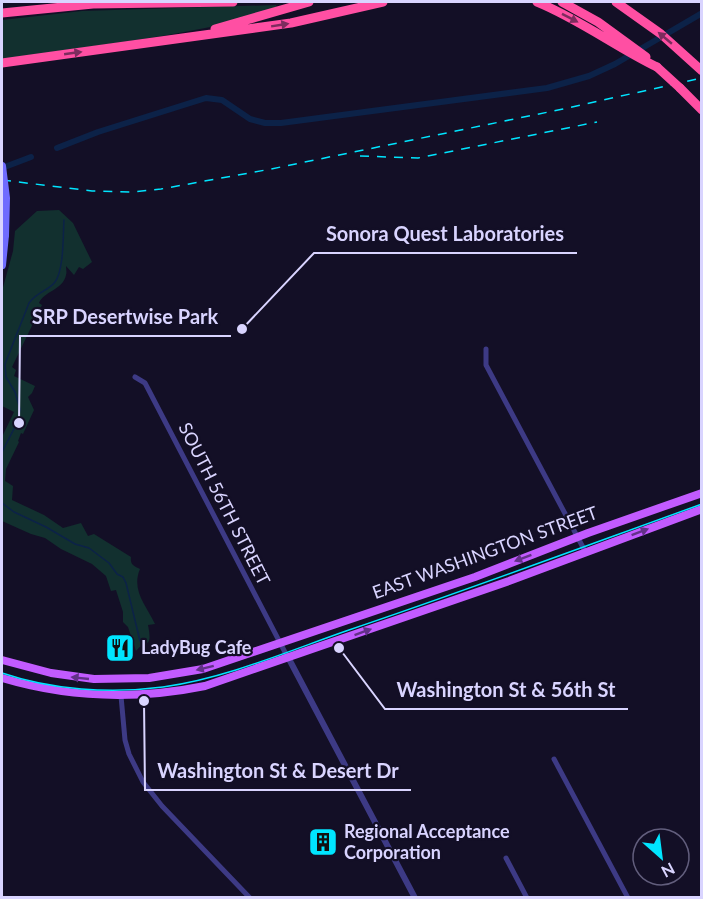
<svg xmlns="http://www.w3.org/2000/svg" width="703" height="899" font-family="Lato,sans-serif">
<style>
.green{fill:#12302f}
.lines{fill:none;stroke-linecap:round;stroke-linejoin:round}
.stream{stroke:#0c2248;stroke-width:1.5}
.canal{stroke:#0c2248;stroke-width:6}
.minor{stroke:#3d3a85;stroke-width:5}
.tertiary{stroke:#3d3a85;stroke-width:6}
.secondary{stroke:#6f6bff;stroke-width:8}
.primary{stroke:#c25bff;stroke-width:8}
.motorway{stroke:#ff4fa3;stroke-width:9}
.tram{stroke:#00e5ff;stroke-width:1.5}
.rail{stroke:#00e5ff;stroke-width:1.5;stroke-dasharray:9 8;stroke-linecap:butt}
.secondary-bridge{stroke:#6f6bff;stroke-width:8}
.motorway-bridge{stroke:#ff4fa3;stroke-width:9}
.oneway{fill:#7d2c5e}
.oneway2{fill:#623188}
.labels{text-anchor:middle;stroke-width:4.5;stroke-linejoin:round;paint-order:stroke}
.street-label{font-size:18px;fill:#d9d4ff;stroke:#130f26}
.poi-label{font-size:18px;font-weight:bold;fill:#d9d4ff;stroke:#130f26;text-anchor:start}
.leader{fill:none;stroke:#d9d4ff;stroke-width:2}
.callout-dot{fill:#d9d4ff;stroke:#130f26;stroke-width:2}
.callout-label{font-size:20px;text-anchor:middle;font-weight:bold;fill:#d9d4ff;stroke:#130f26;stroke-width:4.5;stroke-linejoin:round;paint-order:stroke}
</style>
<rect width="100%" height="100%" fill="#130f26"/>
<path class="green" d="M276 5 277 10C188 37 94 45 2 59V20L82 11Z
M59 210 73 223 92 262 83 269 79 267 74 275 66 266C66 269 67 272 66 275 63 290 44 291 39 303L42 305 12 367 16 370 14 376 35 386 32 393 28 397 34 410 23 434 21 433 18 441 19 442 6 469 5 481 13 486 12 500 44 515 63 528 81 523 88 536 94 534 131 557C130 565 134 566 140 569 131 590 146 605 155 624L148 625C153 650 145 639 136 651L128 627 123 622V612L116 590 111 591 106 576 92 564 61 549 45 538 31 534 2 521V437L14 412 2 406V291L13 251 15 231 37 211Z"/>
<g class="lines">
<path class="stream" d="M2 452 18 421 20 409 15 392 6 377 5 364 29 303C37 292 48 291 55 282 64 270 63 235 64 220
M2 503 14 512 46 527 75 544 89 548 109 563 117 574 123 577 126 583 140 641"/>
<path class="canal" d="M57 148 98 132 206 98 222 100 250 119 265 123H281L547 88 589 76 615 64 702 13
M2 168 31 157"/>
<path class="minor" d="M486 349V365L586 553
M135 377 145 383 288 658
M121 696 125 740 129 754 143 782 162 806 250 898
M554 759 628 898
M506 858 527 898"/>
<path class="tertiary" d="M289 659 415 898"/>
<path class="secondary" d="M2 265 5 235"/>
<path class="primary" d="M2 660 51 673 94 679 149 678 203 669 475 577 588 533 702 493
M2 678C69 698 136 700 205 686L509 581 702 509"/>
<path class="motorway" d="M537 2C579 19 616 47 657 67
M562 2 598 22 646 57
M616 2 661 34 702 71
M2 13 93 4 233 2
M215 29 309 2
M2 63 291 23 383 2
M680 88 702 110"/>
<path class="tram" d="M2 673C52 690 110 694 163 687 226 678 286 652 346 631 465 591 583 547 702 504"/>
<path class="rail" d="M360 156 418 158 597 122
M2 180 92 191 132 192 161 189 271 169 563 109 702 78"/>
<path class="secondary-bridge" d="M2 166 6 198 5 235"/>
<path class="motorway-bridge" d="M657 67 680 88"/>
</g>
<defs><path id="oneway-solid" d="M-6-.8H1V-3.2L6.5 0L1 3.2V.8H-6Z" transform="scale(1.5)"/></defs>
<g class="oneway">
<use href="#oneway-solid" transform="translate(570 18) rotate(27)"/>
<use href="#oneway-solid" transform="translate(280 25) rotate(-9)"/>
<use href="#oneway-solid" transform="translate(665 38) rotate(-140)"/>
<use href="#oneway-solid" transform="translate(73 53) rotate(-8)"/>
</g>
<g class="oneway2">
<use href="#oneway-solid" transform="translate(640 532) rotate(-21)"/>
<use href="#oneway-solid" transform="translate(523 558) rotate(159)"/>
<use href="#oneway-solid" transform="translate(363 632) rotate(-20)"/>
<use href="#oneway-solid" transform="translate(205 668) rotate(166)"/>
<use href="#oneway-solid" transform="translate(80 678) rotate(-174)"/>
</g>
<defs>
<g id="restaurant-square" transform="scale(1.5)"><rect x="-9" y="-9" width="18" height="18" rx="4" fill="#00e5ff" stroke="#130f26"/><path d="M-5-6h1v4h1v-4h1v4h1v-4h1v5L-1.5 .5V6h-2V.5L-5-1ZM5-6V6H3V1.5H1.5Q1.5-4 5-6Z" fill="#111"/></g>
<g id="building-square" transform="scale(1.5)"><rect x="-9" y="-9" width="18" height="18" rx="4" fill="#00e5ff" stroke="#130f26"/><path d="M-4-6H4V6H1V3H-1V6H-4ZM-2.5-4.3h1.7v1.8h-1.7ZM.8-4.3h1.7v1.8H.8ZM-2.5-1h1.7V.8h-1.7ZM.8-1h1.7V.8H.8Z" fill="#111"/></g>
</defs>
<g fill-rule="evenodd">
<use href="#restaurant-square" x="120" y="648"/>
<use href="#building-square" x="323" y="842"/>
</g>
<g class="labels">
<g class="street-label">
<text transform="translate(224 504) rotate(63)" y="6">SOUTH 56TH STREET</text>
<text transform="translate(485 553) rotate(-20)" y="6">EAST WASHINGTON STREET</text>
</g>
<g class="poi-label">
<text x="141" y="654">LadyBug Cafe</text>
<text x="344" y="838">Regional Acceptance<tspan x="344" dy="21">Corporation</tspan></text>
</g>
</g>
<path class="leader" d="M242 329L314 253H577M19 423L20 336H231M339 648L385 709H628M144 701L145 790H411"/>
<g class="callout-dot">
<circle cx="242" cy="329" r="6"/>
<circle cx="19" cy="423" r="6"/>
<circle cx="339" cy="648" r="6"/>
<circle cx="144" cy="701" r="6"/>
</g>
<g class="callout-label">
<text x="445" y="241">Sonora Quest Laboratories</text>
<text x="125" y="324">SRP Desertwise Park</text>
<text x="506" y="697">Washington St &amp; 56th St</text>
<text x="278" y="778">Washington St &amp; Desert Dr</text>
</g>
<rect width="703" height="899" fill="none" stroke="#d9d4ff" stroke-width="6"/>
<g transform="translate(661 857) rotate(152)"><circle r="28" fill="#130f26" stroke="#625e7d" stroke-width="1.5"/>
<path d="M0-4.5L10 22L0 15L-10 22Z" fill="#00e5ff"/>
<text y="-9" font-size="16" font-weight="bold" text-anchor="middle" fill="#d9d4ff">N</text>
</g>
</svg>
